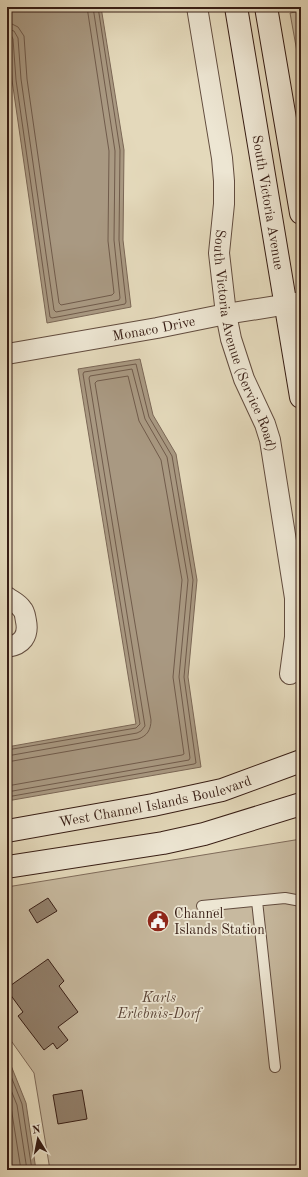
<svg xmlns="http://www.w3.org/2000/svg" width="308" height="1177" font-family="'Old Standard TT',serif">
<style>
.green{fill:#c7b99f;stroke:#7f6b5a}
.water{fill:#a99982;stroke:#7b6756}
.lines{fill:none;stroke-linecap:round;stroke-linejoin:round}
.shore{stroke:#705b4b;stroke-width:1}
.building{fill:#917f6b;stroke:#371d14}
.service-casing{stroke:#624c3e;stroke-width:12}
.minor-casing{stroke:#624c3e;stroke-width:22}
.secondary-casing{stroke:#371d14;stroke-width:24}
.service{stroke:#ede6d3;stroke-width:10}
.minor{stroke:#ede6d3;stroke-width:20}
.secondary{stroke:#ede6d3;stroke-width:22}
.labels{text-anchor:middle;stroke-width:3.5;stroke-linejoin:round;paint-order:stroke}
.street-label{font-size:14px;fill:#371d14;stroke:#ede6d3}
.poi-label{font-size:14px;fill:#371d14;stroke:#ede6d3;text-anchor:start}
.park-label{font-size:14px;font-style:italic;fill:#5b4437;stroke:#ede6d3}
</style>
<rect width="100%" height="100%" fill="#e4d9bb"/>
<filter id="stains"><feTurbulence type="fractalNoise" baseFrequency=".005" numOctaves="4"/><feColorMatrix values="0 0 0 0 .2 0 0 0 0 .09 0 0 0 0 .02 0 0 0 .5 -.17"/></filter>
<radialGradient id="worn" r=".72"><stop offset=".6" stop-color="#630" stop-opacity="0"/><stop offset="1" stop-color="#630" stop-opacity=".3"/></radialGradient>
<path class="green" d="M301 11V74L290 13Z
M301 839V1170H50L34 1073 7 1035V887Z"/>
<path class="water" d="M8 7H101L124 150 123 240 131 307 47 323 12 80Z
M140 359 153 415 176 454 197 580 188 677 201 767 7 801V747L136 724 78 369Z
M8 1058 26 1103 36 1170H7V1059Z"/>
<g class="lines">
<path class="shore" d="M7 23 12 24 18 27 24 36 27 79 59 303 61 305 112 295 114 293 108 241 109 151 87 7
M7 29 14 31 18 38 21 79 54 310 56 312 119 300 120 298 114 240 115 151 93 7
M7 34 11 35 13 39 16 80 50 317 52 318 125 304 126 302 119 240 120 150 98 7
M7 750 136 728 140 724 83 374 84 372 136 364 149 417 172 456 193 580 184 677 196 763 194 764 7 797
M7 756 137 733 141 731 145 726 89 378 90 376 132 369 145 419 167 457 188 580 179 677 190 758 189 760 7 792
M7 762 138 739C147 736 151 730 151 720L95 383 97 381 128 376 139 421 161 460 182 580 173 677 184 754 182 755 7 786
M7 1066 22 1104 32 1170
M7 1080 17 1105 27 1170
M7 1096 11 1107 21 1170"/>
</g>
<path class="building" d="M48 898 57 911 37 923 29 910Z
M48 959 64 981 59 986 78 1012 58 1027 68 1040 57 1049 53 1043 44 1050 18 1016 23 1012 7 990V988Z
M82 1090 87 1119 58 1124 53 1095Z"/>
<g class="lines">
<g class="service-casing">
<path id="service" d="M257 901 275 1067
M202 906 285 898 301 901"/>
</g>
<g class="minor-casing">
<g id="minor">
<path id="s1" d="M197 7 222 158 224 181V204L219 253 226 314 231 339 244 379 265 424 270 440 295 598V637L290 674"/>
<path id="s2" d="M7 354 157 328 226 314 301 302"/>
<path d="M7 597C12 601 18 603 22 609 25 612 25 616 26 621 29 636 22 645 7 647"/>
</g>
</g>
<g class="secondary-casing">
<g id="secondary">
<path id="s3" d="M236 7 301 397"/>
<path d="M266 7 301 213"/>
<path id="s4" d="M7 831 153 805 222 790 301 761"/>
<path d="M7 867 163 843 204 834 301 804"/>
</g>
</g>
<use href="#service" class="service"/>
<use href="#minor" class="minor"/>
<use href="#secondary" class="secondary"/>
</g>
<defs>
<g id="civic-disc" transform="scale(1.15)"><circle r="9.5" fill="#8f2418" stroke="#ede6d3"/><path d="M-.6-6.5H3V-4.5H.6V-3L4-1V1h2V6H-6V1h2V-1L-.6-3ZM-1.2 2.5V6h2.4V2.5Z" fill="#fff"/></g>
</defs>
<g fill-rule="evenodd">
<use href="#civic-disc" x="158" y="921"/>
</g>
<g class="labels">
<g class="street-label">
<text dy="5" stroke="none"><textPath href="#s3" startOffset="198">South Victoria Avenue</textPath></text>
<text dy="5" stroke="none"><textPath href="#s2" startOffset="149">Monaco Drive</textPath></text>
<text dy="5" stroke="none"><textPath href="#s1" startOffset="340">South Victoria Avenue (Service Road)</textPath></text>
<text dy="5" stroke="none"><textPath href="#s4" startOffset="151">West Channel Islands Boulevard</textPath></text>
</g>
<g class="poi-label">
<text x="174" y="918">Channel<tspan x="174" dy="16">Islands Station</tspan></text>
</g>
<g class="park-label">
<text x="159" y="1002">Karls<tspan x="159" dy="16">Erlebnis-Dorf</tspan></text>
</g>
</g>
<rect width="308" height="1177" fill="none" stroke="#e4d9bb" stroke-width="24"/>
<rect x="8" y="8" width="292" height="1161" fill="none" stroke="#371d14" stroke-width="2"/>
<rect x="12" y="12" width="284" height="1153" fill="none" stroke="#371d14"/>
<g transform="translate(38 1139) rotate(350)" stroke="#ede6d3" stroke-width="3" paint-order="stroke">
<path d="M0-3L7 15L0 10L-7 15Z" fill="#371d14"/>
<text y="-6" font-size="11" font-weight="bold" text-anchor="middle" fill="#371d14">N</text>
</g>
<rect width="100%" height="100%" filter="url(#stains)"/>
<rect width="100%" height="100%" fill="url(#worn)"/>
</svg>
